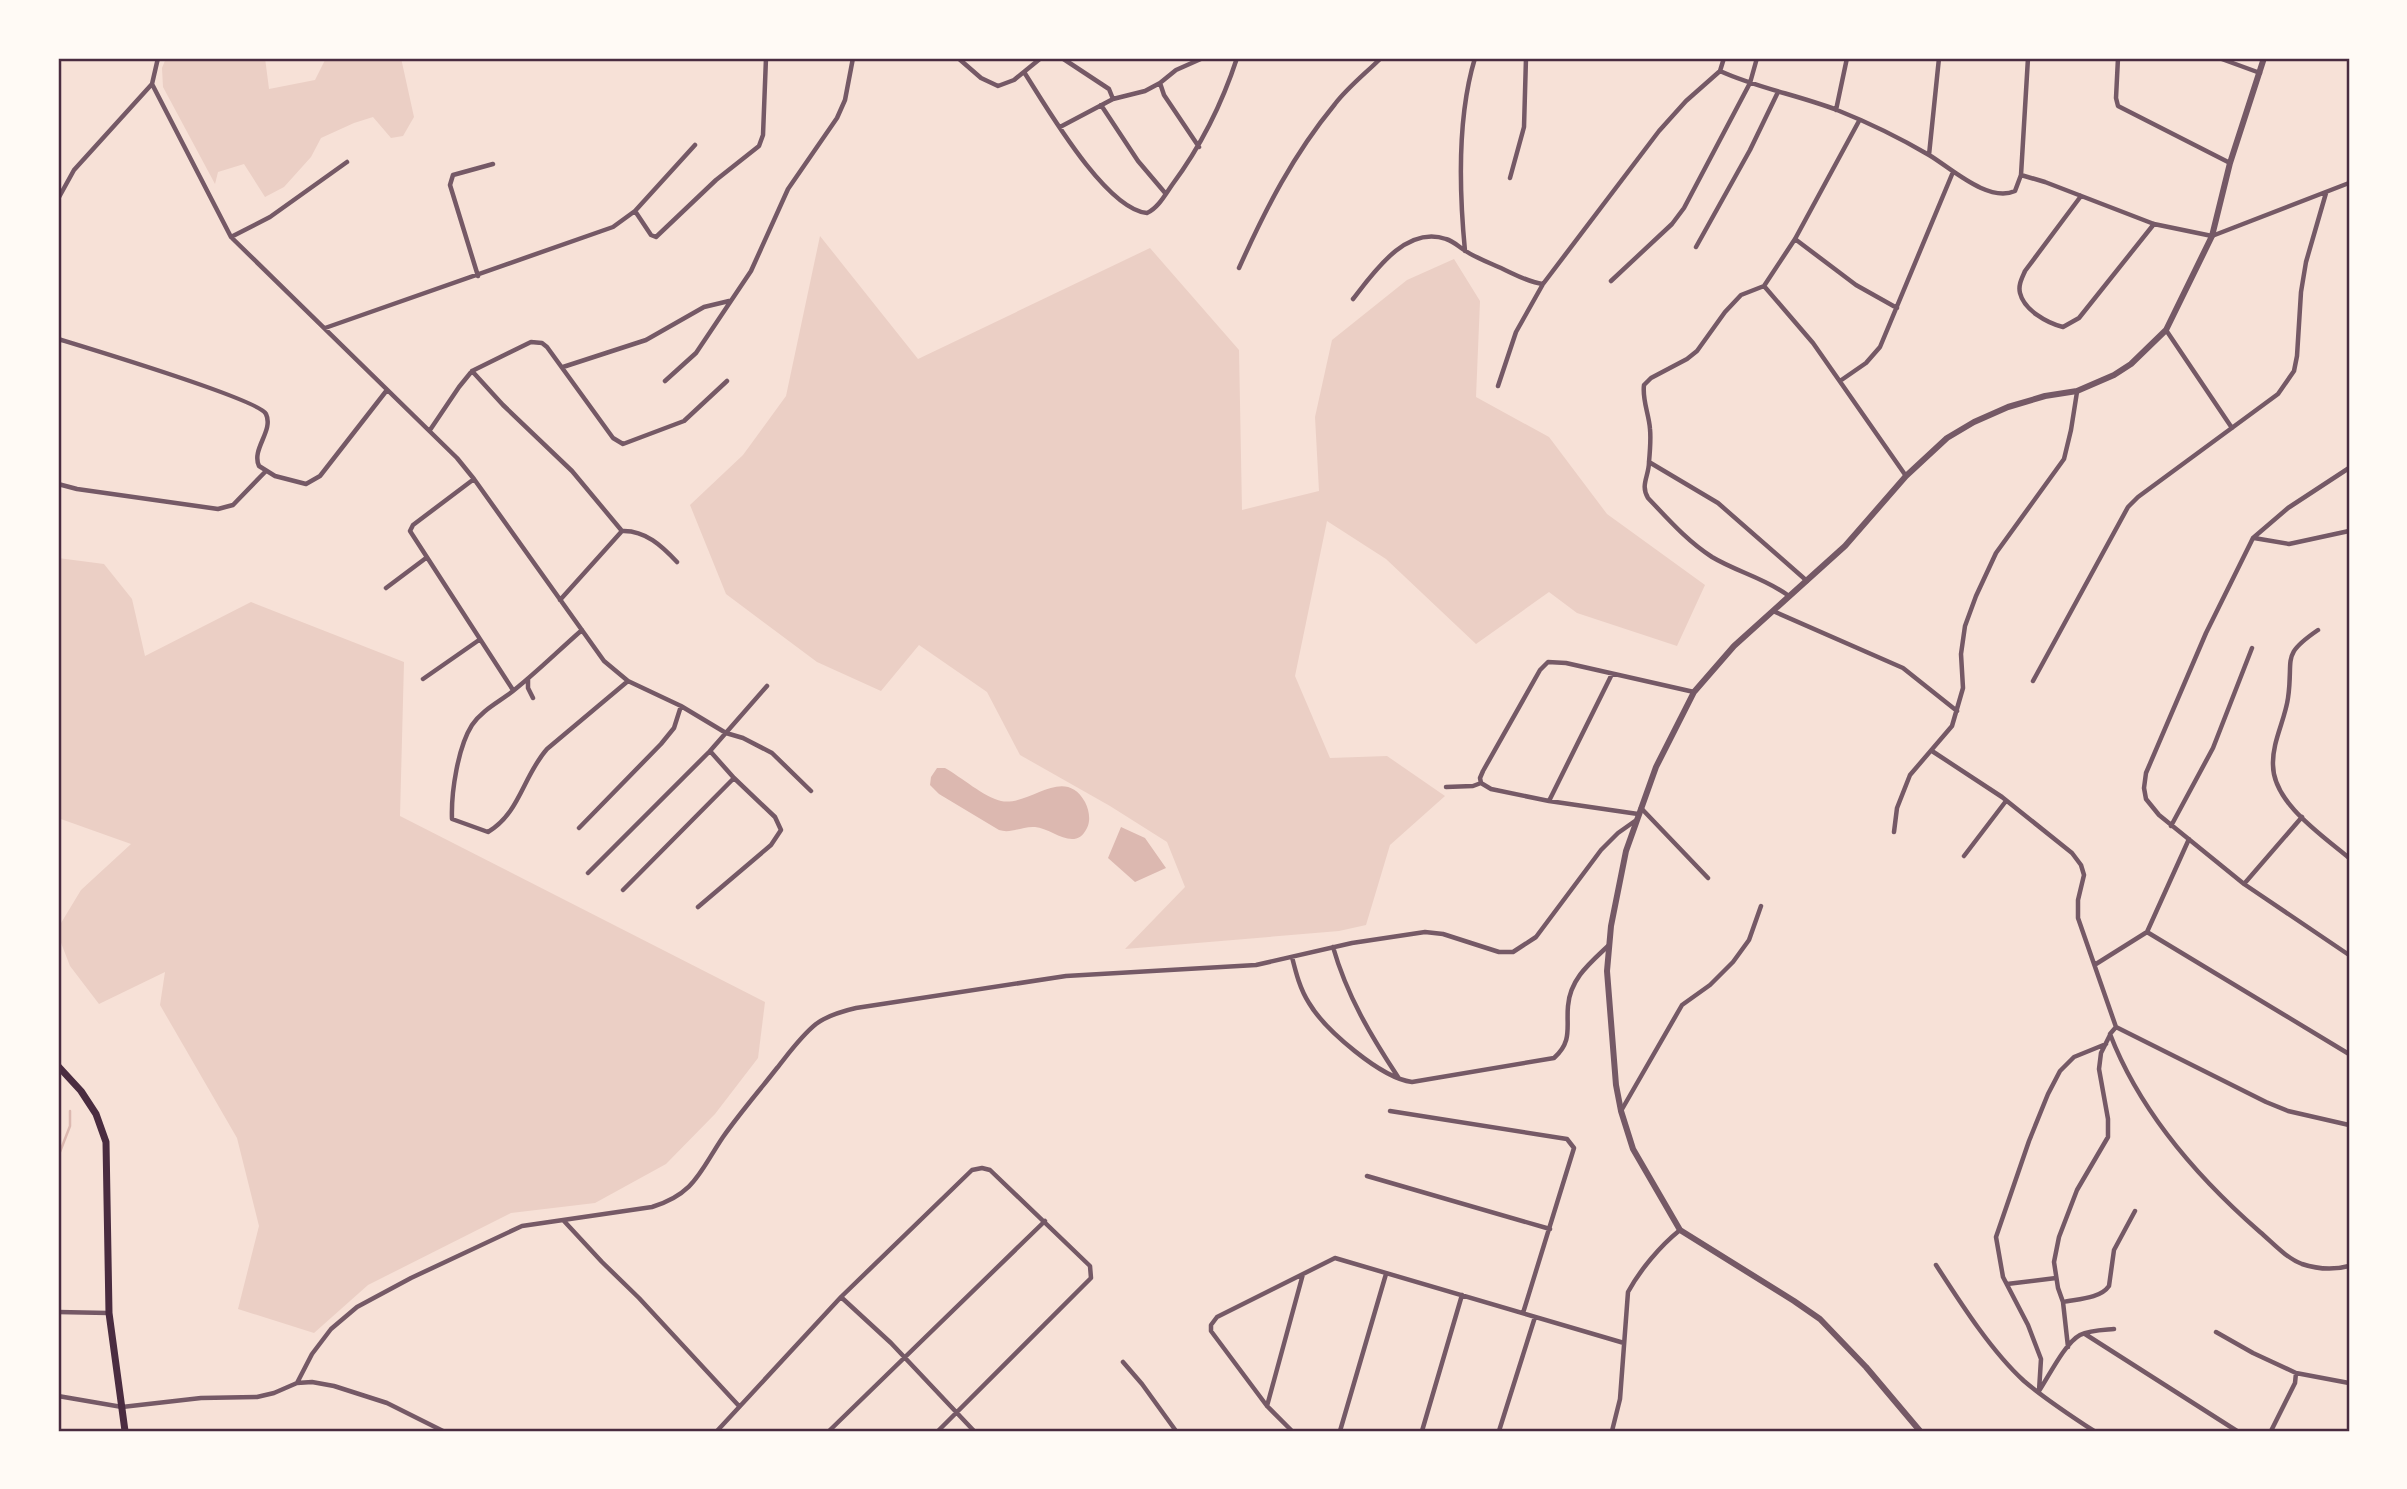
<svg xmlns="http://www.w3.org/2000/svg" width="2407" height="1489" font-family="'Work Sans',sans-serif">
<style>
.green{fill:#ebcfc5}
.water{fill:#dcb8b0}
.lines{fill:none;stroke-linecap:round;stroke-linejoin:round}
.stream{stroke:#dcb8b0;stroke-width:2.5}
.minor{stroke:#755966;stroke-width:4.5}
.tertiary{stroke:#755966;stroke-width:6}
.primary{stroke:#4a2c40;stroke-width:7}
.neatline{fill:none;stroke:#4a2c40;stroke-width:2.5}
</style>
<rect width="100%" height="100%" fill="#f7e1d7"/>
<path class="green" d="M166 58H265L269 89 315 80 326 58H401L414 117 403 136 391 138 373 117 354 123 321 138 311 157 284 187 265 197 244 164 218 172 215 184 163 87 162 68Z
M820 236 918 359 1150 248 1239 350 1242 510 1319 491 1315 417 1332 340 1407 280 1454 259 1480 301 1476 397 1549 437 1607 514 1705 585 1677 646 1577 613 1549 592 1476 644 1386 559 1327 521 1295 676 1330 758 1387 756 1445 796 1390 845 1366 925 1339 931 1125 949 1185 887 1167 842 1110 806 1020 755 987 692 919 645 881 691 817 662 726 594 690 505 743 455 786 396Z
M58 558 104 564 132 599 145 656 251 602 404 662 400 816 765 1002 758 1058 715 1114 666 1164 595 1203 511 1213 368 1285 314 1333 238 1309 259 1226 237 1138 160 1005 165 972 99 1004 70 966 58 935V928L81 890 131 844 58 818Z"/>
<path class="water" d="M937 768H945C961 777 984 797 1001 801 1029 807 1064 764 1085 802 1089 810 1091 820 1087 828 1075 853 1052 828 1035 827 1022 826 1011 834 999 830L939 794 930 785 931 777Z
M1121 827 1145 838 1166 868 1135 882 1108 858Z"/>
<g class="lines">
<path class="stream" d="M58 1157 70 1126V1111"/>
<path class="minor" d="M158 58 152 84 231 237 457 458 474 479 604 661 628 681 681 706 726 733 743 738 772 753 811 791
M958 58 981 78 998 86 1014 80 1041 58
M1062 58 1109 89 1113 99
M2118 58 2116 98 2118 106 2230 163
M2219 58 2260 73
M1720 71C1757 88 1798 95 1837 110 1867 122 1900 138 1929 155 1951 168 1988 203 2015 191L2021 175 2028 58
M1024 72C1046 106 1105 209 1147 213 1158 208 1165 195 1172 185 1201 146 1222 104 1237 58
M1160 83 1164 95 1199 147
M1101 105 1138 161 1166 194
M1836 110 1847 58
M1060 127 1113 99 1145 91 1160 83 1176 70 1203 58
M1929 155 1939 58
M2021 175 2045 182 2154 224 2212 236 2349 183
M1510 178 1524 127 1526 58
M2081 196 2025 271C2022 278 2018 285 2020 293 2024 310 2047 323 2063 327L2079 318 2154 224
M58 199 74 170 152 84
M635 211 651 235 656 237 716 180 759 146 763 135 766 58
M231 237 270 217 347 162
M1795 239 1856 285 1897 308
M1696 247 1750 150 1778 92
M1465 251C1459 189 1457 117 1475 58
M1239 268C1266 208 1293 155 1335 104 1348 87 1366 73 1381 58
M478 276 450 185 453 175 493 164
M1611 281 1672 224 1684 208 1750 83 1757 58
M1764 286 1813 343 1906 476
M1353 299C1374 272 1406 225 1446 239 1453 241 1458 246 1464 250 1476 258 1490 263 1503 269 1516 275 1528 282 1543 284
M325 328 613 227 635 211 695 145
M2166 330 2232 428
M58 339C84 347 260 400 266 414 274 431 251 449 259 466L275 476 306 484 320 476 387 390
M563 367 646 340 704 307 729 301
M472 371 503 405 572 471 622 531C645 530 662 546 677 562
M665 381 696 353 751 271 788 189 837 118 845 100 853 58
M1840 381 1866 363 1880 347 1953 172
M1498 386 1516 332 1543 284 1659 131 1686 101 1720 71 1724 58
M430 430 459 387 472 371 531 342 542 343 547 347 613 438 623 444 684 421 727 381
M1649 462 1718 503 1807 581
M2349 468 2288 508 2253 538 2206 633 2146 773 2144 788 2146 799 2159 815 2244 884 2349 955
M474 479 413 525 410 531 513 690
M58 484 77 489 218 509 233 505 265 472
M2254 538 2289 544 2349 531
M386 588 426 558
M1789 596C1765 578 1737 572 1712 557 1687 541 1668 519 1648 498 1640 485 1649 476 1649 462 1650 451 1651 439 1650 429 1649 414 1642 400 1644 385L1651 378 1687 359 1697 351 1725 312 1741 295 1764 286 1795 239 1859 121
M560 600 622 531
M1773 611 1903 668 1957 711
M582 630C559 650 537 672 513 691 499 702 482 710 472 725 458 747 451 792 452 819L488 832C520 813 523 776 547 749L628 681
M2318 630C2280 656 2294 657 2288 698 2285 720 2272 742 2273 765 2273 803 2323 836 2349 858
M423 679 479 640
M528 679V688L533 698
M2033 681 2128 507 2138 497 2278 394 2294 371 2297 356 2301 292 2306 262 2326 193
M1932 751 2002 797 2072 853 2081 865 2084 875 2078 900V918L2116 1027 2266 1102 2288 1111 2349 1125
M1481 783 1480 778 1483 771 1540 670 1548 662 1566 663 1694 692
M1481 783 1491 789 1549 801 1638 814
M1446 787 1473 786 1481 783
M1549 801 1612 674
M1641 808 1708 878
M2171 826 2213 748 2252 648
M579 828 661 744 674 728 681 706
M1894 832 1897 808 1910 775 1952 726 1963 688 1961 654 1965 626 1976 596 1996 553 2064 459 2071 430 2077 392
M1964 856 2006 801
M588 873 710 751 767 686
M2244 884 2302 817
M623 890 734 778
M698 907 771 845 781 830 775 817 734 778 710 751
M2147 932 2349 1054
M1333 947C1347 996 1371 1036 1398 1077
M1292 957C1296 973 1300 989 1309 1003 1325 1030 1381 1078 1412 1082L1554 1058C1573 1041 1566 1027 1568 1006 1570 979 1590 963 1608 946
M2096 964 2147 932 2189 839
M2116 1027 2110 1034C2140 1112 2198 1178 2260 1232 2273 1243 2286 1258 2302 1264 2317 1269 2334 1270 2349 1266
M1390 1111 1567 1139 1574 1148 1523 1313
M1621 1111 1682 1005 1710 985 1733 962 1749 940 1761 906
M1367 1176 1550 1229
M564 1221 602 1262 639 1298 739 1406
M1936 1265C1960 1302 1991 1351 2024 1381 2045 1399 2071 1416 2094 1431
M2007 1284 2056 1278
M841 1297 891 1343 974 1431
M2063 1302C2077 1299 2100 1299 2109 1286L2114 1250 2135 1211
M58 1312 108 1313
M2216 1332 2253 1353 2296 1373 2349 1383
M2085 1334 2237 1431
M2068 1347 2063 1302 2058 1288 2054 1262 2059 1237 2077 1190 2108 1137V1119L2099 1069 2101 1053 2110 1035
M1123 1362 1142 1384 1176 1431
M297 1383 312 1354 331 1329 357 1307 411 1278 522 1226 652 1207C695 1194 700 1171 723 1137 740 1113 759 1091 777 1068 789 1053 801 1036 816 1024 828 1015 843 1011 856 1008L1066 976 1256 965 1352 943 1425 932 1443 934 1499 952H1513L1536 937 1601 850 1618 833 1635 821
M2039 1391 2041 1359 2028 1325 2003 1277 1996 1237 2029 1141 2048 1094 2060 1071 2074 1057 2106 1044
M2039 1391C2049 1376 2065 1343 2080 1335 2090 1330 2103 1330 2114 1329
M58 1396 122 1407 201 1398 257 1397 274 1393 297 1383 312 1382 334 1386 387 1403 443 1431
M1267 1406 1303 1274
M717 1431 841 1297 972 1170 982 1168 990 1170 1090 1266 1091 1278 938 1431
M829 1431 1045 1221
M1292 1431 1267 1406 1211 1331V1325L1217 1317 1335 1258 1624 1343
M1340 1431 1386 1274
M1422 1431 1462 1295
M1499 1431 1535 1317
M1612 1431 1620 1399 1628 1292C1640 1270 1660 1246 1680 1230
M2271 1431 2295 1383 2296 1373"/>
<path class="tertiary" d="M1920 1431 1866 1367 1820 1319 1794 1301 1680 1230 1633 1149 1621 1111 1616 1085 1607 971 1611 926 1626 851 1656 767 1694 692 1734 646 1845 546 1906 476 1947 438 1974 422 2008 407 2045 396 2077 391 2114 375 2131 364 2166 330 2212 236 2230 163 2264 58"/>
<path class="primary" d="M58 1066 81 1091 96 1114 106 1142 109 1313 125 1431"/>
</g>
<rect width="2407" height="1489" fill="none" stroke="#fffaf5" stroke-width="119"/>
<rect x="60" y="60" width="2288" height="1370" class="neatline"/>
</svg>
